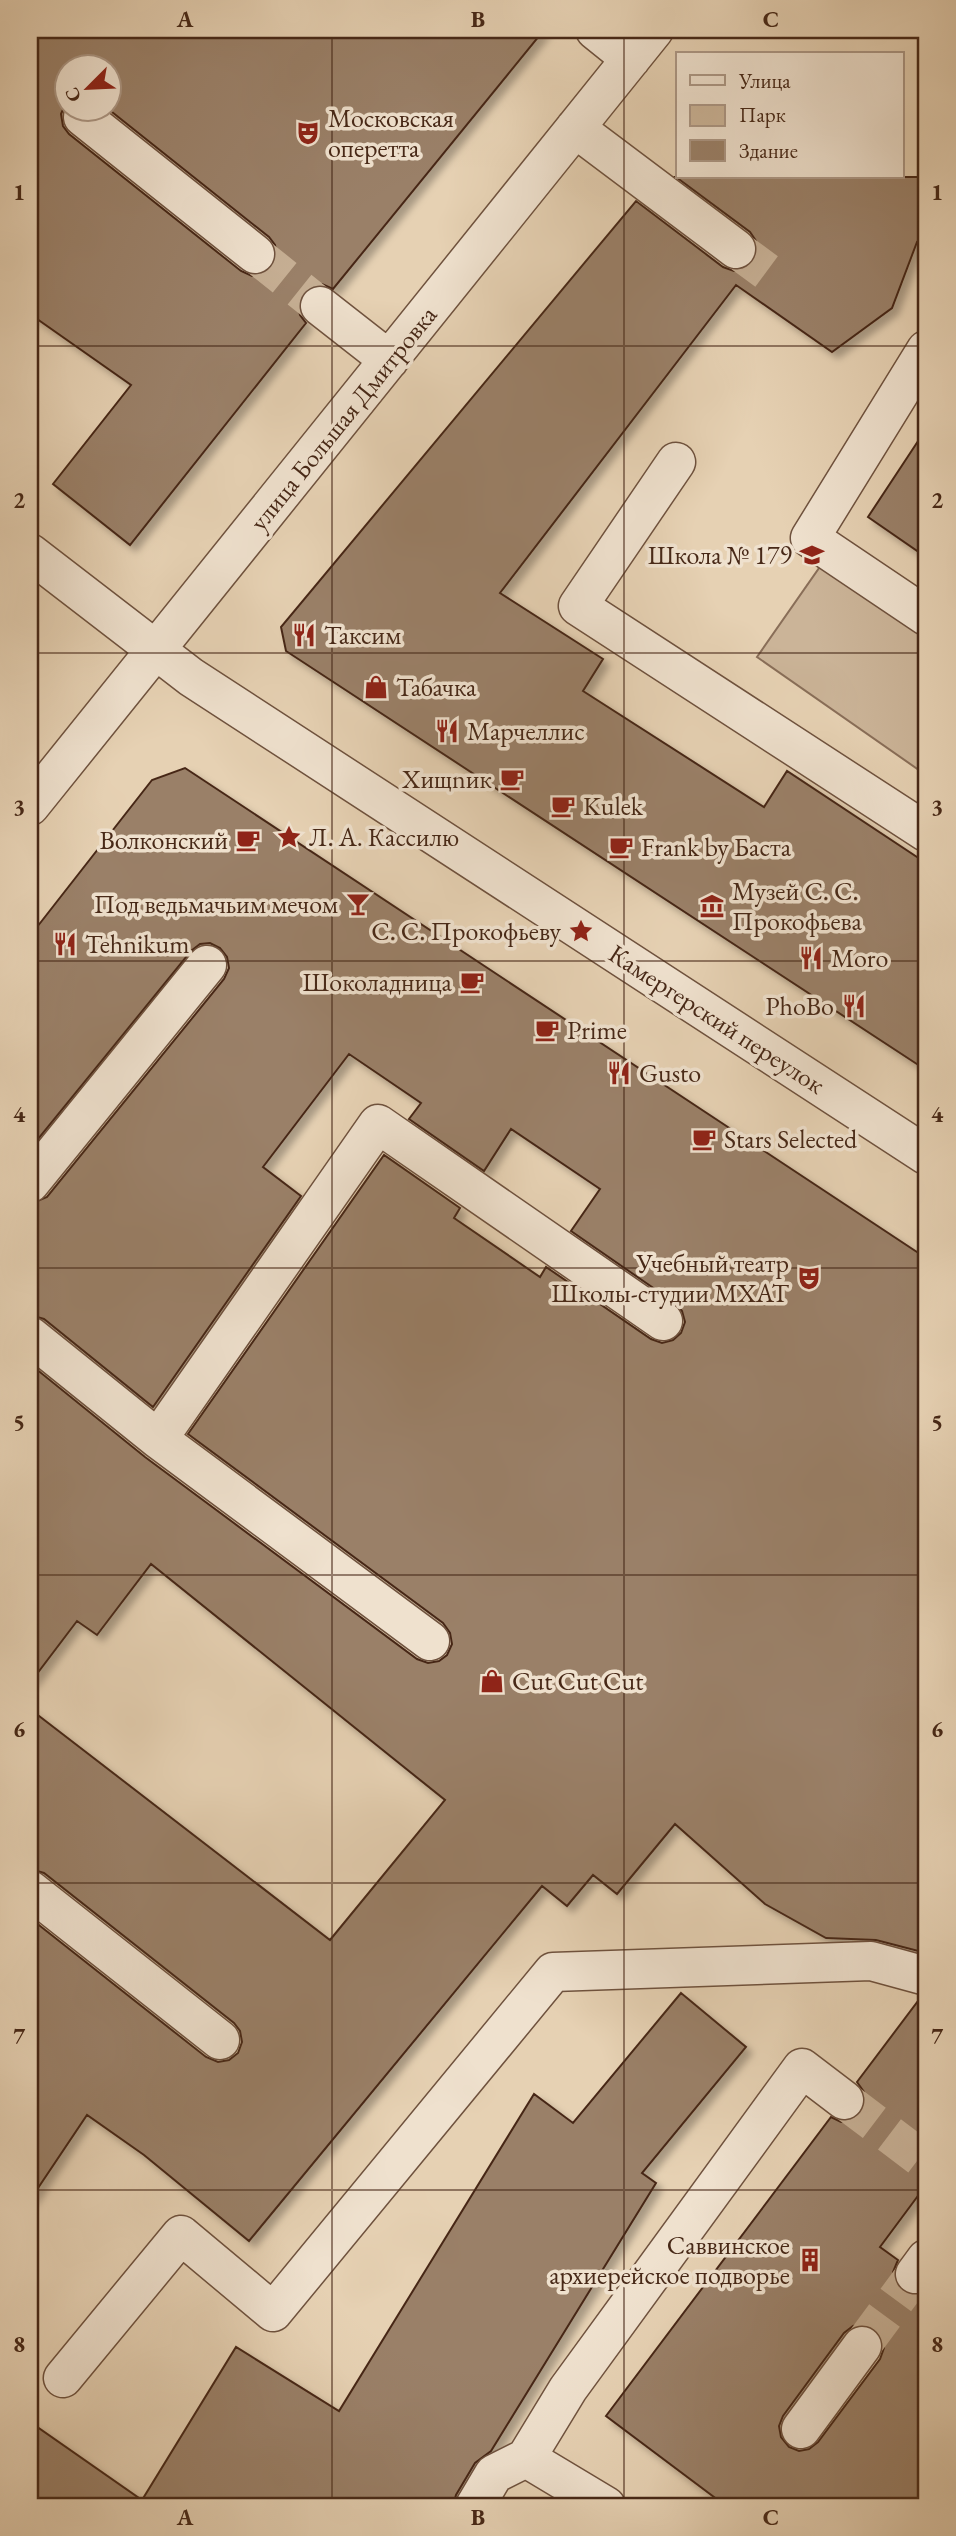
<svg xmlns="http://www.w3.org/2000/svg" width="956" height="2536" font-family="'EB Garamond',serif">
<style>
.green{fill:#cbb498;stroke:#896e58;stroke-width:2}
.building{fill:#9a8068;stroke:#472817;stroke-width:2;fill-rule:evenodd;filter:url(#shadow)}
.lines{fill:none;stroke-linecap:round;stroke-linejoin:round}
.minor-tunnel{stroke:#c6af94;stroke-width:38;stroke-dasharray:38 19;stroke-linecap:butt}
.minor-casing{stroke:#6f523e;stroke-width:41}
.minor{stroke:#efe1ce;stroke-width:38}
.grid{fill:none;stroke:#472817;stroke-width:2;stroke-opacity:0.55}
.labels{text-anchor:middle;stroke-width:7;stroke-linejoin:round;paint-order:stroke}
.poi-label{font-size:26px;fill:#472817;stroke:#efe1ce;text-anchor:start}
.street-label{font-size:26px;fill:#472817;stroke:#efe1ce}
.neatline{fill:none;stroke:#472817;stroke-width:2.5}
.grid-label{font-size:23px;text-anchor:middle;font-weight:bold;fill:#472817}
</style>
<defs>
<filter id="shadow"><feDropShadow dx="6" dy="6" stdDeviation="3.5" flood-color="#0004"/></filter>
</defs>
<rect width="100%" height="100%" fill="#e6d1b3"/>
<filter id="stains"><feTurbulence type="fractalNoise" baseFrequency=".00286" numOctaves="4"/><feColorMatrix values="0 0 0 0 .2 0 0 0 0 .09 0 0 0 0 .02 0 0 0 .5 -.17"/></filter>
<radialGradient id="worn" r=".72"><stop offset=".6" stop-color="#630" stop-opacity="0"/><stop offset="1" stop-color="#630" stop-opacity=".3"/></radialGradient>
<path class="green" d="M824 561 926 632V775L757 657Z"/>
<path class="building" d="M30 30H544L333 289 322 284 312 286 303 292 298 304 300 315 306 323 130 545 53 484 131 385 30 314ZM66 66H108L107 108 269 237 275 245 277 257 272 268 264 274 252 276 241 271 69 134 63 126 61 114 66 103Z
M676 177H926V246L917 242 892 308 832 352 736 285 500 593 603 659 583 691 764 807 787 771 926 863V1070L286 651 281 627 636 201 723 267 734 271 745 269 753 263 758 251 756 241 750 232Z
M926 429V557L868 517Z
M185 768 926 1258V1953L876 1940 826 1938 765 1904 675 1824 617 1894 593 1875 567 1906 542 1886 249 2241 144 2155 87 2115 30 2200V1918L206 2057 218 2062 229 2060 238 2053 242 2042 240 2031 234 2023 44 1873 30 1869V1709L330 1940 445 1800 151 1564 97 1635 77 1621 30 1683V1364L145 1457 417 1659 428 1663 439 1661 447 1655 452 1644 450 1633 443 1623 188 1434 384 1155 460 1208 454 1218 540 1277 546 1267 651 1339 662 1343 673 1340 681 1333 685 1322 682 1311 675 1303 571 1231 600 1189 511 1129 484 1171 409 1119 421 1103 349 1054 263 1167 301 1196 153 1407 44 1319 30 1315V1204L47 1197 224 979 229 968 227 957 220 948 210 943 200 944 191 951 30 1149V936L152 780Z
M681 1993 746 2047 642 2173 656 2183 491 2451 475 2463 456 2495 453 2506H30V2422L142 2500 236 2347 339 2411 534 2094 573 2123Z
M921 1997H926V2185L880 2247 898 2260 893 2272 895 2283 902 2291 913 2296 926 2292V2506H726L606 2416 831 2117 841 2122 852 2120 862 2113 866 2102 864 2092 857 2082ZM864 2324 874 2328 882 2337 884 2348 880 2359 818 2442 809 2449 799 2451 789 2447 781 2437 779 2426 783 2416 844 2333 853 2326Z"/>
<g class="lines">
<path class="minor-tunnel" d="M736 249 774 277
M255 254 320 306
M844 2100 926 2162
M862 2346 915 2274"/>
<g class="minor-casing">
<path id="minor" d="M595 30 631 59
M83 117 255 254
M575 128 736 249
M320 306 389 360
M926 350 810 538 926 616
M676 462 578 606 926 832
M30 553 191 677 926 1155
M30 806 654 30
M30 1183 207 965
M30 1336 158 1439 430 1641
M158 1439 378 1124 663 1321
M30 1890 220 2040
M915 2274 926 2259
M63 2378 181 2235 273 2312 553 1972 871 1961 926 1976
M801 2429 862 2346
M526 2458 568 2389 802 2068 844 2100
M475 2506 494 2474 526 2458 606 2506"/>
</g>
<use href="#minor" class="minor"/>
</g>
<path class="grid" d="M332 30V2506M624 30V2506M30 346H926M30 653H926M30 961H926M30 1268H926M30 1575H926M30 1883H926M30 2190H926"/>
<defs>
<g id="theatre-bare" transform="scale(1.89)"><path d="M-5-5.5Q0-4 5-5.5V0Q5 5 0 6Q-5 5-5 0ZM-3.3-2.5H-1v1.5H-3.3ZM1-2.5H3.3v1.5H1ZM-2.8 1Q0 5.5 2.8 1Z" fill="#8f2418" stroke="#efe1ce" stroke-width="2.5" paint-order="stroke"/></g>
<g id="school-bare" transform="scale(1.89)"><path d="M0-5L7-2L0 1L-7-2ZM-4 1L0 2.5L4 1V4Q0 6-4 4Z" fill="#8f2418" stroke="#efe1ce" stroke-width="2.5" paint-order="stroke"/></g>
<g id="restaurant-bare" transform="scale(1.89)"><path d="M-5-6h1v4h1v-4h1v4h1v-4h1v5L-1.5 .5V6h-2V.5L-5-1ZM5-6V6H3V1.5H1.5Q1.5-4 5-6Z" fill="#8f2418" stroke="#efe1ce" stroke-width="2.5" paint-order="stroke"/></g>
<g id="shop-bare" transform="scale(1.89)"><path d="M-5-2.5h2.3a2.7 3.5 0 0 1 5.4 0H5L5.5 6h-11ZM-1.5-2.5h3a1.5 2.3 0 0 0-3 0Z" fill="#8f2418" stroke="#efe1ce" stroke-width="2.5" paint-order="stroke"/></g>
<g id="cafe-bare" transform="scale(1.89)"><path d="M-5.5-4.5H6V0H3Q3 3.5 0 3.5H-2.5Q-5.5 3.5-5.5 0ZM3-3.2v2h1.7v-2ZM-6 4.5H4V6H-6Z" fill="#8f2418" stroke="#efe1ce" stroke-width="2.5" paint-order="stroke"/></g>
<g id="sight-bare" transform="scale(1.89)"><path d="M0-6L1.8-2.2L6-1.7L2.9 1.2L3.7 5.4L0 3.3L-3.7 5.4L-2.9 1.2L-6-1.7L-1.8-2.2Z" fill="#8f2418" stroke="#efe1ce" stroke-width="2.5" paint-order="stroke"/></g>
<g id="bar-bare" transform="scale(1.89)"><path d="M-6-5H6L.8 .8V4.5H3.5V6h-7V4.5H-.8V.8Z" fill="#8f2418" stroke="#efe1ce" stroke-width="2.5" paint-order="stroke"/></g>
<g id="museum-bare" transform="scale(1.89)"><path d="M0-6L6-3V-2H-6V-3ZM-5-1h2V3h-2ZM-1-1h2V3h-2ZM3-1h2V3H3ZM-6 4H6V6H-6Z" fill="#8f2418" stroke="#efe1ce" stroke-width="2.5" paint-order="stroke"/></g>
<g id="building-bare" transform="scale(1.89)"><path d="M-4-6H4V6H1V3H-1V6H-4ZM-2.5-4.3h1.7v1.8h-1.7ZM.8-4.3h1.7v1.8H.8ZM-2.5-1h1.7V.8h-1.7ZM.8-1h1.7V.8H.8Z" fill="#8f2418" stroke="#efe1ce" stroke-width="2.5" paint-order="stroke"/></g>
</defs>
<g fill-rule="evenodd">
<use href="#theatre-bare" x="308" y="133"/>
<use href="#school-bare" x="812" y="555"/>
<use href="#restaurant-bare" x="304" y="635"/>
<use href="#shop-bare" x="376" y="687"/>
<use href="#restaurant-bare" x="447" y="731"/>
<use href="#cafe-bare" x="512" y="779"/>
<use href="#cafe-bare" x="563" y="806"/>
<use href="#sight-bare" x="289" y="837"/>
<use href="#cafe-bare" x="248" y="840"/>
<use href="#cafe-bare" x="621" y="847"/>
<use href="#bar-bare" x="358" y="904"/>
<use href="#museum-bare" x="712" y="906"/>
<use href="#sight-bare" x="581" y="931"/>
<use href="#restaurant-bare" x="65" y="944"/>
<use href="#restaurant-bare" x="811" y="958"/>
<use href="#cafe-bare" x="472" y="982"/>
<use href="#restaurant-bare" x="854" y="1006"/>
<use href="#cafe-bare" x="547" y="1030"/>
<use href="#restaurant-bare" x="619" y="1073"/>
<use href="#cafe-bare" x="704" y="1139"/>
<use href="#theatre-bare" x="809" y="1278"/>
<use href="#shop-bare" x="492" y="1681"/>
<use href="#building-bare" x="810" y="2260"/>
</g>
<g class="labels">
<g class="poi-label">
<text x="328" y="127">Московская<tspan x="328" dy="30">оперетта</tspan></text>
<text x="792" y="564" text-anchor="end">Школа № 179</text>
<text x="324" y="644">Таксим</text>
<text x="396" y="696">Табачка</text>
<text x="467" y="740">Марчеллис</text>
<text x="492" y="788" text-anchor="end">Хищnик</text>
<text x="583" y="815">Kulek</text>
<text x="309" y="846">Л. А. Кассилю</text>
<text x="228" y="849" text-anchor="end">Волконский</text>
<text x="641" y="856">Frank by Баста</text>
<text x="732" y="900">Музей С. С.<tspan x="732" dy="30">Прокофьева</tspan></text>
<text x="338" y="913" text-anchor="end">Под ведьмачьим мечом</text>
<text x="561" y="940" text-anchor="end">С. С. Прокофьеву</text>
<text x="85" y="953">Tehnikum</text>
<text x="831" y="967">Moro</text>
<text x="452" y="991" text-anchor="end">Шоколадница</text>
<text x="834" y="1015" text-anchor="end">PhoBo</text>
<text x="567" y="1039">Prime</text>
<text x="639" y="1082">Gusto</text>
<text x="724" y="1148">Stars Selected</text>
<text x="789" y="1272" text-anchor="end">Учебный театр<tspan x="789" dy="30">Школы-студии МХАТ</tspan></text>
<text x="512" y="1690">Cut Cut Cut</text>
<text x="790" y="2254" text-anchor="end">Саввинское<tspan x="790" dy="30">архиерейское подворье</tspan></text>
</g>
<g class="street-label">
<text transform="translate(343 418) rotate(-51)" y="9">улица Большая Дмитровка</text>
<text transform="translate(717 1019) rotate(33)" y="9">Камергерский переулок</text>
</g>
</g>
<rect width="956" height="2536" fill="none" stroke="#e6d1b3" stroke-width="77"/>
<rect x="676" y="52" width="228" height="126" fill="#efe1ce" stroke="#ac9785" stroke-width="2"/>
<rect x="690" y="75" width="35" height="10" fill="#efe1ce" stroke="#ac9785" stroke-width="2"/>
<text x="739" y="88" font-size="21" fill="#472817">Улица</text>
<rect x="690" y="105" width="35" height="21" fill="#cbb498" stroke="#ac9785" stroke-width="2"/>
<text x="739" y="122" font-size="21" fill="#472817">Парк</text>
<rect x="690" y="140" width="35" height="21" fill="#9a8068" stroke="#ac9785" stroke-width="2"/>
<text x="739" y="158" font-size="21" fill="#472817">Здание</text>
<g transform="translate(88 88) rotate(246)"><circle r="33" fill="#efe1ce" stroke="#ac9785" stroke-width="2"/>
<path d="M0-5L12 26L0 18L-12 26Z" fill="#8f2418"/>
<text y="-10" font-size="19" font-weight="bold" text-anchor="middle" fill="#472817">С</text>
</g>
<rect x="38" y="38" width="880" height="2460" class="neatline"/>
<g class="grid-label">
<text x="185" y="27">A</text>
<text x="478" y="27">B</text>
<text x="771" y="27">C</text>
<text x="19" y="200">1</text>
<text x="937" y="200">1</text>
<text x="19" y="508">2</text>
<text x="937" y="508">2</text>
<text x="19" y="815">3</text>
<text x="937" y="815">3</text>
<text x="19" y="1122">4</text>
<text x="937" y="1122">4</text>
<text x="19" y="1430">5</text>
<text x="937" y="1430">5</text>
<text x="19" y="1737">6</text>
<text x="937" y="1737">6</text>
<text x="19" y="2044">7</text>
<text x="937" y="2044">7</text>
<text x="19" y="2352">8</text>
<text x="937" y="2352">8</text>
<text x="185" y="2525">A</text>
<text x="478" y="2525">B</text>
<text x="771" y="2525">C</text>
</g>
<rect width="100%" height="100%" filter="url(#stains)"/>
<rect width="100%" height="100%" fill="url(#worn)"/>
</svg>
